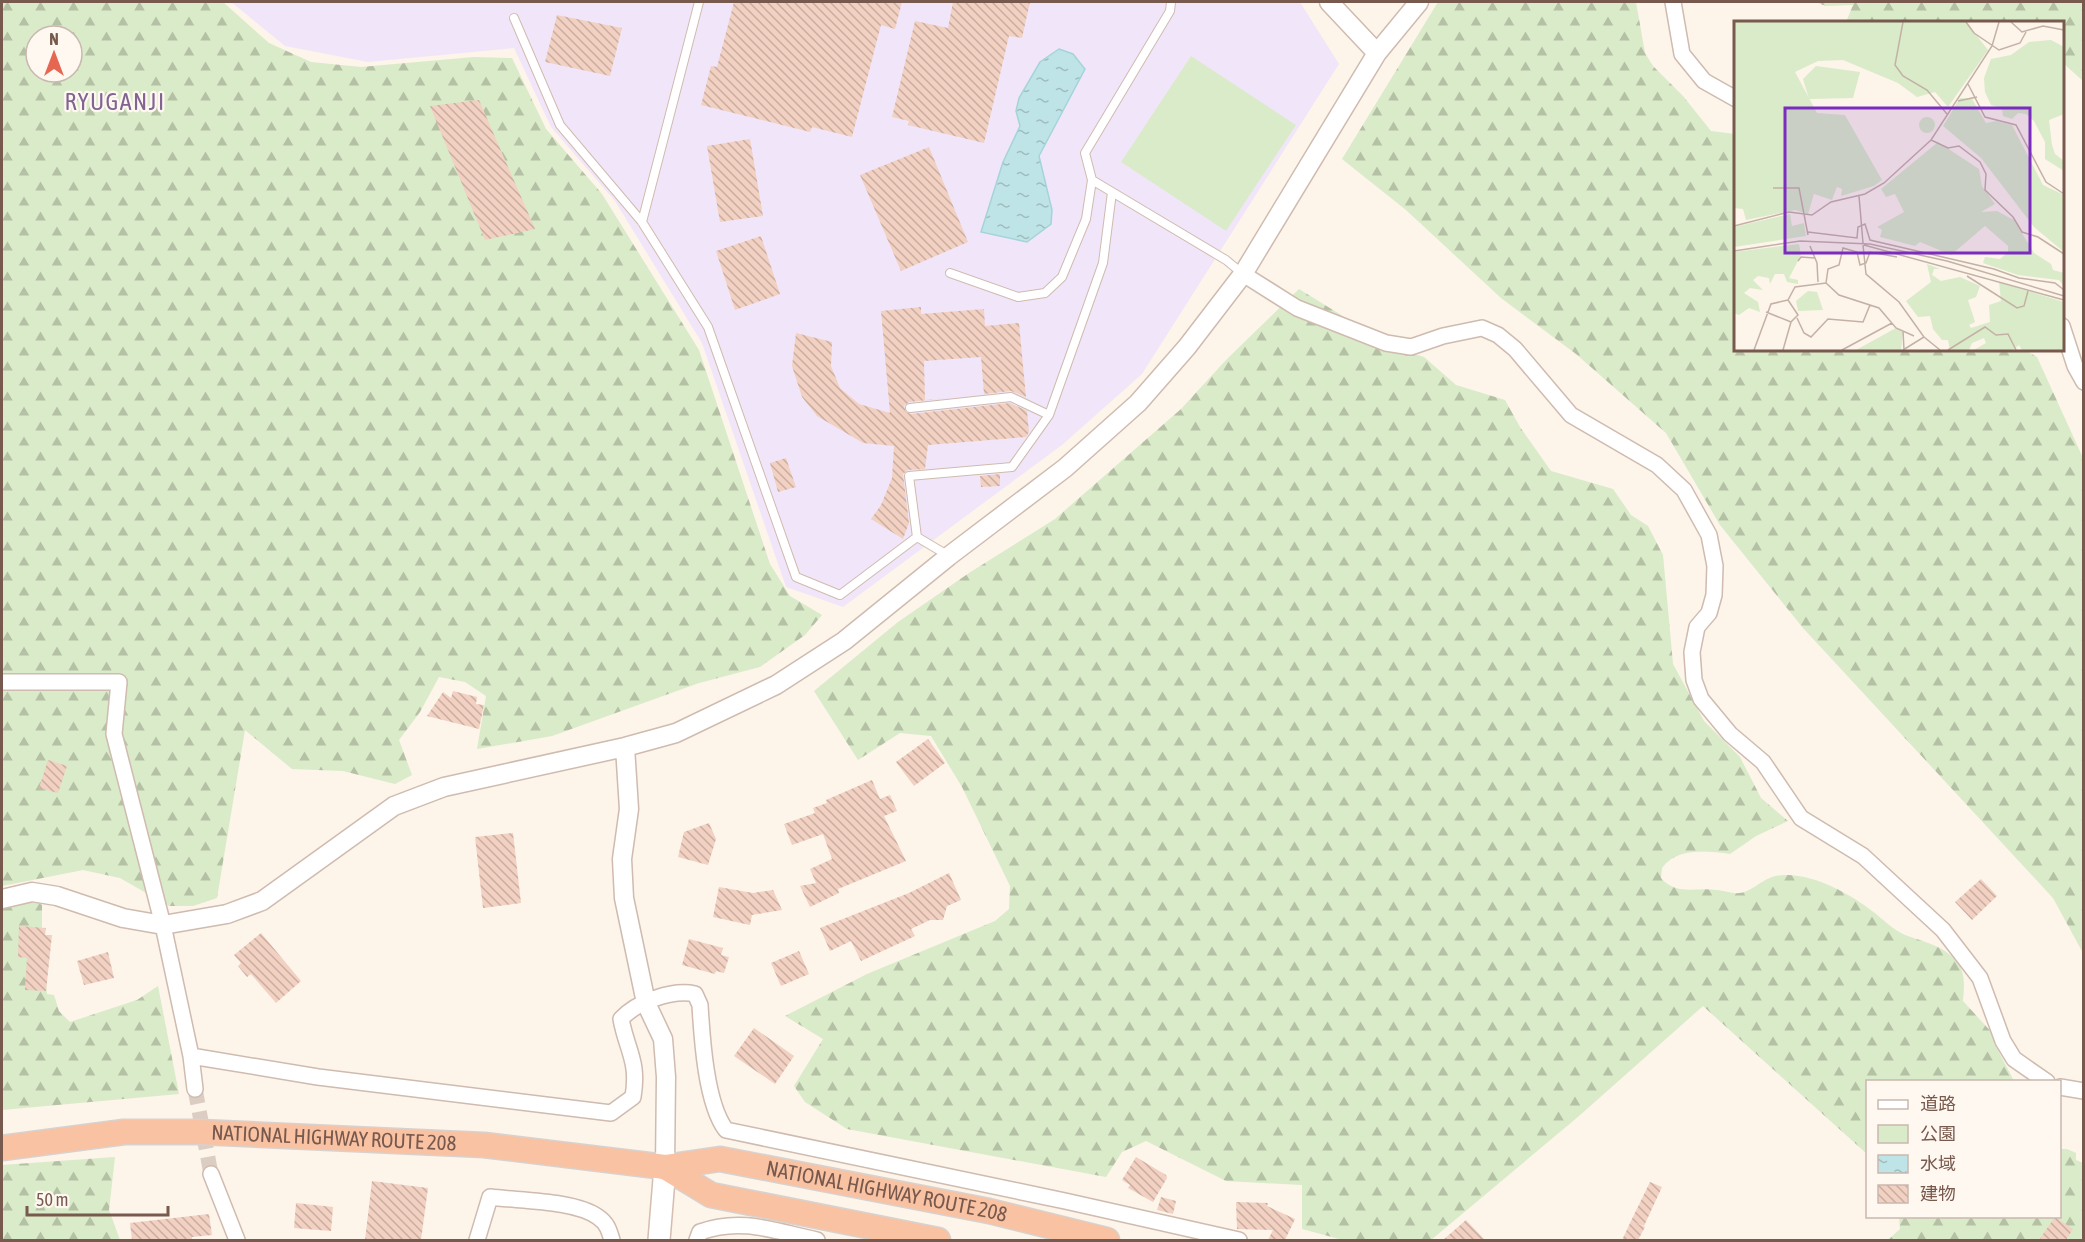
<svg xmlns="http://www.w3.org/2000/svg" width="2085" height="1242" font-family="'Asap Condensed','Noto Sans JP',sans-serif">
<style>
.education{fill:#f1e6f9}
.green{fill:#d9ebc8}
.forest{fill:url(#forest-firs);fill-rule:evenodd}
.water{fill:url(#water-ripples);stroke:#a4d4d9;stroke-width:1.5}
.building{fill:url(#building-back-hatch)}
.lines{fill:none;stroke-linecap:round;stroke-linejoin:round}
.minor-tunnel{stroke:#dccdc3;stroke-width:15;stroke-dasharray:15 8;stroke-linecap:butt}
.service-casing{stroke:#cfbbaf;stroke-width:10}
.minor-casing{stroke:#cfbbaf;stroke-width:18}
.tertiary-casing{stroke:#cfbbaf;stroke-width:21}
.secondary-casing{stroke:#d5bdaf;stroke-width:24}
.trunk-casing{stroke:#d9d1cd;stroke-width:27}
.service{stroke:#fff;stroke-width:8}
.minor{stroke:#fff;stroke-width:15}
.tertiary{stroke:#fff;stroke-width:18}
.secondary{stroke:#fff;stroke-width:21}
.trunk{stroke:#f8c2a3;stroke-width:24}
.labels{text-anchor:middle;stroke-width:4.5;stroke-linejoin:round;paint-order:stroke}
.street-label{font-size:21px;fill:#78594d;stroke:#fff8f1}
.quarter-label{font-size:24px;letter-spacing:1.5px;fill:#806593;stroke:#fff8f1}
.inset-road{fill:none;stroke:#c4b1a6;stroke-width:1.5}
.view{fill:#7b2cbf;fill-opacity:0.15;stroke:#7b2cbf;stroke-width:3}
.inset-edge{fill:none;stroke:#78594d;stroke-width:3}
</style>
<defs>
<pattern id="forest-firs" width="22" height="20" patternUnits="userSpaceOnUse" patternTransform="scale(1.5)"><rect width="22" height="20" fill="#d9ebc8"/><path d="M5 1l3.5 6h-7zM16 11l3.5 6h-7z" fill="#b5c1a5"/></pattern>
<pattern id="water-ripples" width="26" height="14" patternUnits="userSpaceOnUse" patternTransform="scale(1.5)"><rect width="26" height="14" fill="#bee4e7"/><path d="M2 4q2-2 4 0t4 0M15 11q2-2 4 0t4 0" fill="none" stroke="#9fbcbd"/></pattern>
<pattern id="building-back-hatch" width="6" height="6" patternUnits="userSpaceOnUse" patternTransform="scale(1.5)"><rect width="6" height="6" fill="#f2d1c2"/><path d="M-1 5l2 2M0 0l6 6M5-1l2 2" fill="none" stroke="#c9ada0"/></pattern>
</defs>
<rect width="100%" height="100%" fill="#fdf4ea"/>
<path class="education" d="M231 2H1300L1339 64 1142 374 1062 445 843 607 786 587 702 343 615 201 551 127 514 48 368 62 285 46Z"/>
<path class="green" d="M1191 56 1296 125 1226 231 1121 162Z"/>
<path class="forest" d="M2 2H223L269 43 311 62 361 67 474 57 512 58 546 129 602 194 699 350 770 564 790 596 822 615 805 635 760 667 699 683 552 736 477 749 486 696 465 682 439 677 420 712 399 740 412 775 395 784 343 771 292 769 245 730 217 898 193 906H169L120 878 83 870 2 886ZM36 36H72V72H36Z
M1438 2H1636L1645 53 1653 66 1683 96 1711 131 1735 134 1736 350H2025L2037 357 2083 458V953L2053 898 1803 628 1720 525 1666 433 1576 354 1501 298 1406 210 1342 159Z
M1815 2H2083V81L2063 63 2062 22H1846L1853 5 1826 6Z
M1299 289 1393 347 1424 357 1456 385 1505 400 1520 427 1551 471 1613 489 1631 515 1648 526 1663 555 1673 664 1704 721 1740 757 1761 798 1788 821 1756 836 1730 854C1708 851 1677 847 1662 868L1661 878C1676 896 1696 887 1716 890 1728 891 1735 896 1747 891 1763 883 1768 874 1789 875 1817 876 1850 894 1872 911 1883 919 1893 930 1905 935 1924 942 1943 945 1957 962 1966 973 1964 988 1963 1001L1995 1036 1994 1043 2014 1081 1868 1082 1867 1154 1703 1006 1579 1116 1431 1240H1343L1302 1229V1185L1226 1181 1146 1141 1122 1152 1106 1177 847 1129 805 1102 794 1086 823 1039 785 1016 867 974 995 921 1009 909 1010 886 962 787 931 736 900 733 858 760 814 691 898 622 969 573 1055 519 1181 409 1226 360Z
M37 902 42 905V938L47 994 54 995 59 1011 70 1022 137 1000 158 986 179 1094 2 1110V906Z
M2060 1149H2067L2076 1153V1160L2083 1163V1240H1888L1900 1229 1899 1217 2060 1216Z
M115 1157 109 1210 120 1240H2V1165Z"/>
<path class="water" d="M1059 49 1073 54 1085 69 1039 156 1052 210 1051 224 1027 242 981 232 1003 162 1020 126 1016 111 1019 98 1040 62Z"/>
<path class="building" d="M734 2H902L895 29 881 25 852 137 812 127 810 132 701 105 711 66 717 67Z
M953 2H1030L1022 38 1009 36 984 143 908 125 909 121 892 117 915 21 948 28Z
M557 15 622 28 610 76 545 62Z
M479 100 535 229 485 240 430 106Z
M750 139 763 216 720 222 707 146Z
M929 147 968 242 901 271 860 175Z
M761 236 780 294 735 310 716 251Z
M921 307V314L984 309 985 326 1019 323 1026 397 1011 391 984 394 981 357 924 361 925 400 949 398 909 402 904 406 906 412 911 414 1010 403 1027 411 1029 432 1026 437 928 445 925 469 908 470 903 474 909 523 903 539 871 519 881 505 892 478 894 446 863 443 817 416 802 397 792 366 796 333 832 342 831 366 840 388 859 404 890 413 881 311Z
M786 458 796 487 778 492 770 463Z
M1000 474V486L981 487 980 476Z
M453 691 477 697 476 704 484 705 479 729 427 716 443 692 451 698Z
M928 739 945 763 914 786 896 762Z
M48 760 67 766 58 793 39 788Z
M872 780 880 799 890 795 897 811 884 816 906 861 838 889 839 893 810 907 800 886 816 883 810 869 832 859 823 834 792 845 784 824 815 813 813 808 827 803 826 800Z
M709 823 716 839 708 865 678 857 684 832Z
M513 833 521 903 483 908 475 837Z
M949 873 961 900 947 906 943 920H930L911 929 915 936 861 961 851 941 830 951 820 928 909 893Z
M1981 879 1997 896 1972 920 1955 902Z
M719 887 753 893 773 890 782 910 752 915 750 925 713 917Z
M19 926 46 928 45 935H52L46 991 25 990 27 958 18 957Z
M261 933 301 981 276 1003 251 974 247 977 238 966 241 963 234 955Z
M689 939 723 948 721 955 729 957 724 973 716 971 715 974 682 965Z
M799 951 809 974 781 986 771 963Z
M108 952 114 978 84 985 77 961Z
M754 1028 794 1056 775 1084 734 1056Z
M1136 1157 1166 1175 1167 1178 1153 1202 1128 1188 1130 1185 1122 1180Z
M372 1181 428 1188 421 1240H365Z
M1650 1182 1662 1187 1644 1226 1631 1221Z
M1161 1197 1176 1201 1173 1214 1157 1210Z
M1236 1202 1268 1203 1267 1206 1295 1219 1285 1240H1268L1273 1230 1237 1229Z
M296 1203 333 1207 331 1231 294 1228Z
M209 1214 212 1235 192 1237V1240H132L130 1223Z
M2055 1217 2073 1229 2066 1240H2039Z
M1466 1220 1485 1240H1443Z
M1631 1221 1645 1227 1638 1240H1622Z"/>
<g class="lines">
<path class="minor-tunnel" d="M195 1089 211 1174"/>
<g class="service-casing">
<path id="service" d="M514 18 560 125 642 222 708 327 796 577 840 595 917 537
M1092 180 1226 260 1243 274
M642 222 699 2
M950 273 1018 297 1045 293 1062 277 1086 219 1092 180 1085 153 1170 11 1171 2
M910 408 1011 397 1049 415
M949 556 917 537 909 476 1012 467 1049 415 1103 263 1112 192"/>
</g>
<g class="minor-casing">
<path id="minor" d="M1673 2 1682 54 1704 81 1736 99
M1243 274 1297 308 1386 343 1411 347 1443 336 1482 328 1498 335 1515 349 1571 415 1657 465 1684 490 1709 535 1715 566 1714 595 1709 613 1697 627 1692 652 1694 680 1701 699 1730 734 1763 762 1801 818 1863 856 1943 930 1980 978 2003 1041 2014 1059 2047 1082
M2062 326 2075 366 2084 382
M2 682H119L114 734 163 925 191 1056 195 1089
M191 1056 318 1077 611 1113 633 1097C639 1061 627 1051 621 1019 636 1002 673 989 695 994L700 1005C702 1039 706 1104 726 1130L1065 1201 1239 1240
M2060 1087 2084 1091
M211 1174 237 1240
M477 1240 490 1197C518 1201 575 1200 598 1217 607 1223 609 1230 612 1240
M697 1240 700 1232C742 1217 774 1231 817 1240"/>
</g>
<g class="tertiary-casing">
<path id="tertiary" d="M1329 2 1377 53
M625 747 629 809 622 859 624 898 646 1003 663 1039 666 1077 665 1167
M2 899 32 892 57 896 123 918 163 925 227 914 262 901 394 806 444 787 625 747 676 733 776 685 844 641 949 556 1065 468 1138 403 1187 347 1243 274 1377 53 1419 2"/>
</g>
<g class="secondary-casing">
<path id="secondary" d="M659 1240 665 1167"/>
</g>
<g class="trunk-casing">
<g id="trunk">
<path id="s1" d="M2 1148 124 1132H200L484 1145 665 1167 720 1159 989 1211 1107 1240"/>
<path d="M665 1167 711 1195 938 1240"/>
</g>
</g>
<use href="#service" class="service"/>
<use href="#minor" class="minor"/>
<use href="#tertiary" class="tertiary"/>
<use href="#secondary" class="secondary"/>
<use href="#trunk" class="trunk"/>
</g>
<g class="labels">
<g class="street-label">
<text dy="7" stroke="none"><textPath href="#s1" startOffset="333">NATIONAL HIGHWAY ROUTE 208</textPath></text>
<text dy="7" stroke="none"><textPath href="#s1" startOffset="891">NATIONAL HIGHWAY ROUTE 208</textPath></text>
</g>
<g class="quarter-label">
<text x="115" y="110">RYUGANJI</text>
</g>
</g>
<g transform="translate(1734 21)">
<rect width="330" height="330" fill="#fdf4ea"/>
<path d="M82 45 126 51 119 77 75 78 69 58ZM185 104a8 8 0 1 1 16 0a8 8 0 1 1-16 0Z" fill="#d9ebc8"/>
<path d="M0 1H232L254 29 214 86 201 71 183 76 164 62 109 39 84 40 61 51 83 92 111 94 148 159 140 165 107 175 108 168 103 166 98 179 80 173 74 193 61 189 12 199 9 188 0 187ZM317 19 330 26V93L315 99 318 124 321 133 330 140V150L311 138V121L300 100 292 93 284 92 278 98 269 95 268 87 257 84 251 71 250 57 257 38 277 34 295 21ZM226 77 238 78 252 102 262 100 278 104 309 164 330 174V231L300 206 247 137 209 105ZM204 121 245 148 248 165 261 183 247 191 263 190 280 199 300 232 317 243 319 249 330 252V265L325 259 284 254 249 242 251 236 266 238 274 231V225L251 205 217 234 186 221 181 225 146 216 148 209 143 206 170 191 161 173 152 176 147 168ZM56 193 58 205 70 202 72 215 0 226V206ZM65 223 67 234 55 257 64 259V263L53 261 50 253H41L36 263 35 257 24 255 19 259 29 269 16 267 10 272 24 281 26 291 15 287 5 294 0 292V231ZM193 243 206 248H200L198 254 207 260 226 256 246 265 242 276 234 279 241 301 235 304 237 307 256 301 255 284 267 280 265 261 330 281V329H288L285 324 279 329H240L252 322 250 317 238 322 235 329H216L214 319H208L199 308 196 295 184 296 172 280 197 261ZM74 270 83 271 89 289 64 290 62 280ZM162 307 169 310 167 329H122Z" fill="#d9ebc8"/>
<path class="inset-road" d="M169 1 161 44 169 55 193 69 213 93M232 1 240 12 265 29 286 22 292 11M277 1 288 11 309 5 330 9M234 63 251 96 282 104 312 161 330 173M224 80 243 76M197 119 214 127 225 125 246 141 252 153 251 169 279 196 288 211 304 216 330 233M39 167H65L74 214M125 175 129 222M0 205 55 191 78 194 97 181 131 173 150 162 197 119 258 25 265 1M74 211 123 217 124 206 131 203 136 219 260 248 285 257 321 262 330 269M129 224 132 253 165 281 190 316 169 329M130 224 330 279M76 225 83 242 84 261M0 230 66 220 136 223 213 240 330 275M64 240 67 236 81 237M233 255 283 287 290 285 294 270M92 262 94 248 105 244 109 227 123 231 126 244 132 242 136 231 163 236M54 279 61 266 92 262 105 274 145 287 162 307 180 315M32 291 57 301M63 297 70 312 77 316 94 298 129 301 136 284M169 310 170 329M190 316 206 329M20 329 37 283 54 279M49 329 57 301 64 294 54 279M108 329 158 302M214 329 251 306 262 314 274 313 282 329"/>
<path class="view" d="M51 87H296V232H51Z"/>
<rect width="330" height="330" class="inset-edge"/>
</g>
<rect width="2085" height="1242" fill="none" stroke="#78594d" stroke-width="6"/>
<rect x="1866" y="1080" width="195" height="138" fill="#fff8f1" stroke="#c9b8af" stroke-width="1.5"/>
<rect x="1878" y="1100" width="30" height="9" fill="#ffffff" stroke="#c9b8af" stroke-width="1.5"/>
<text x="1920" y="1110" font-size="18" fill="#78594d">道路</text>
<rect x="1878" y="1125" width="30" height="18" fill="#d9ebc8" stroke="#c9b8af" stroke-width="1.5"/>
<text x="1920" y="1140" font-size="18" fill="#78594d">公園</text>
<rect x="1878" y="1155" width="30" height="18" fill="url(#water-ripples)" stroke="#c9b8af" stroke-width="1.5"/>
<text x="1920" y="1170" font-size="18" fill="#78594d">水域</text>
<rect x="1878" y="1185" width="30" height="18" fill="url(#building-back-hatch)" stroke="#c9b8af" stroke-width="1.5"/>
<text x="1920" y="1200" font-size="18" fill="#78594d">建物</text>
<g transform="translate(54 54)"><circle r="28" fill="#fff8f1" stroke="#c9b8af" stroke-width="1.5"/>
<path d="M0-4.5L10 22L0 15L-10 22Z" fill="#e56751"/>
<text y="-9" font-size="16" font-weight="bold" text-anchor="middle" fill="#78594d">N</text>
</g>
<path d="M27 1206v9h141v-9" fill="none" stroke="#78594d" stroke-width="3"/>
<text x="36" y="1206" font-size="18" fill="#78594d" stroke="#fff8f1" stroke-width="4.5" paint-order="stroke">50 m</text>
</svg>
